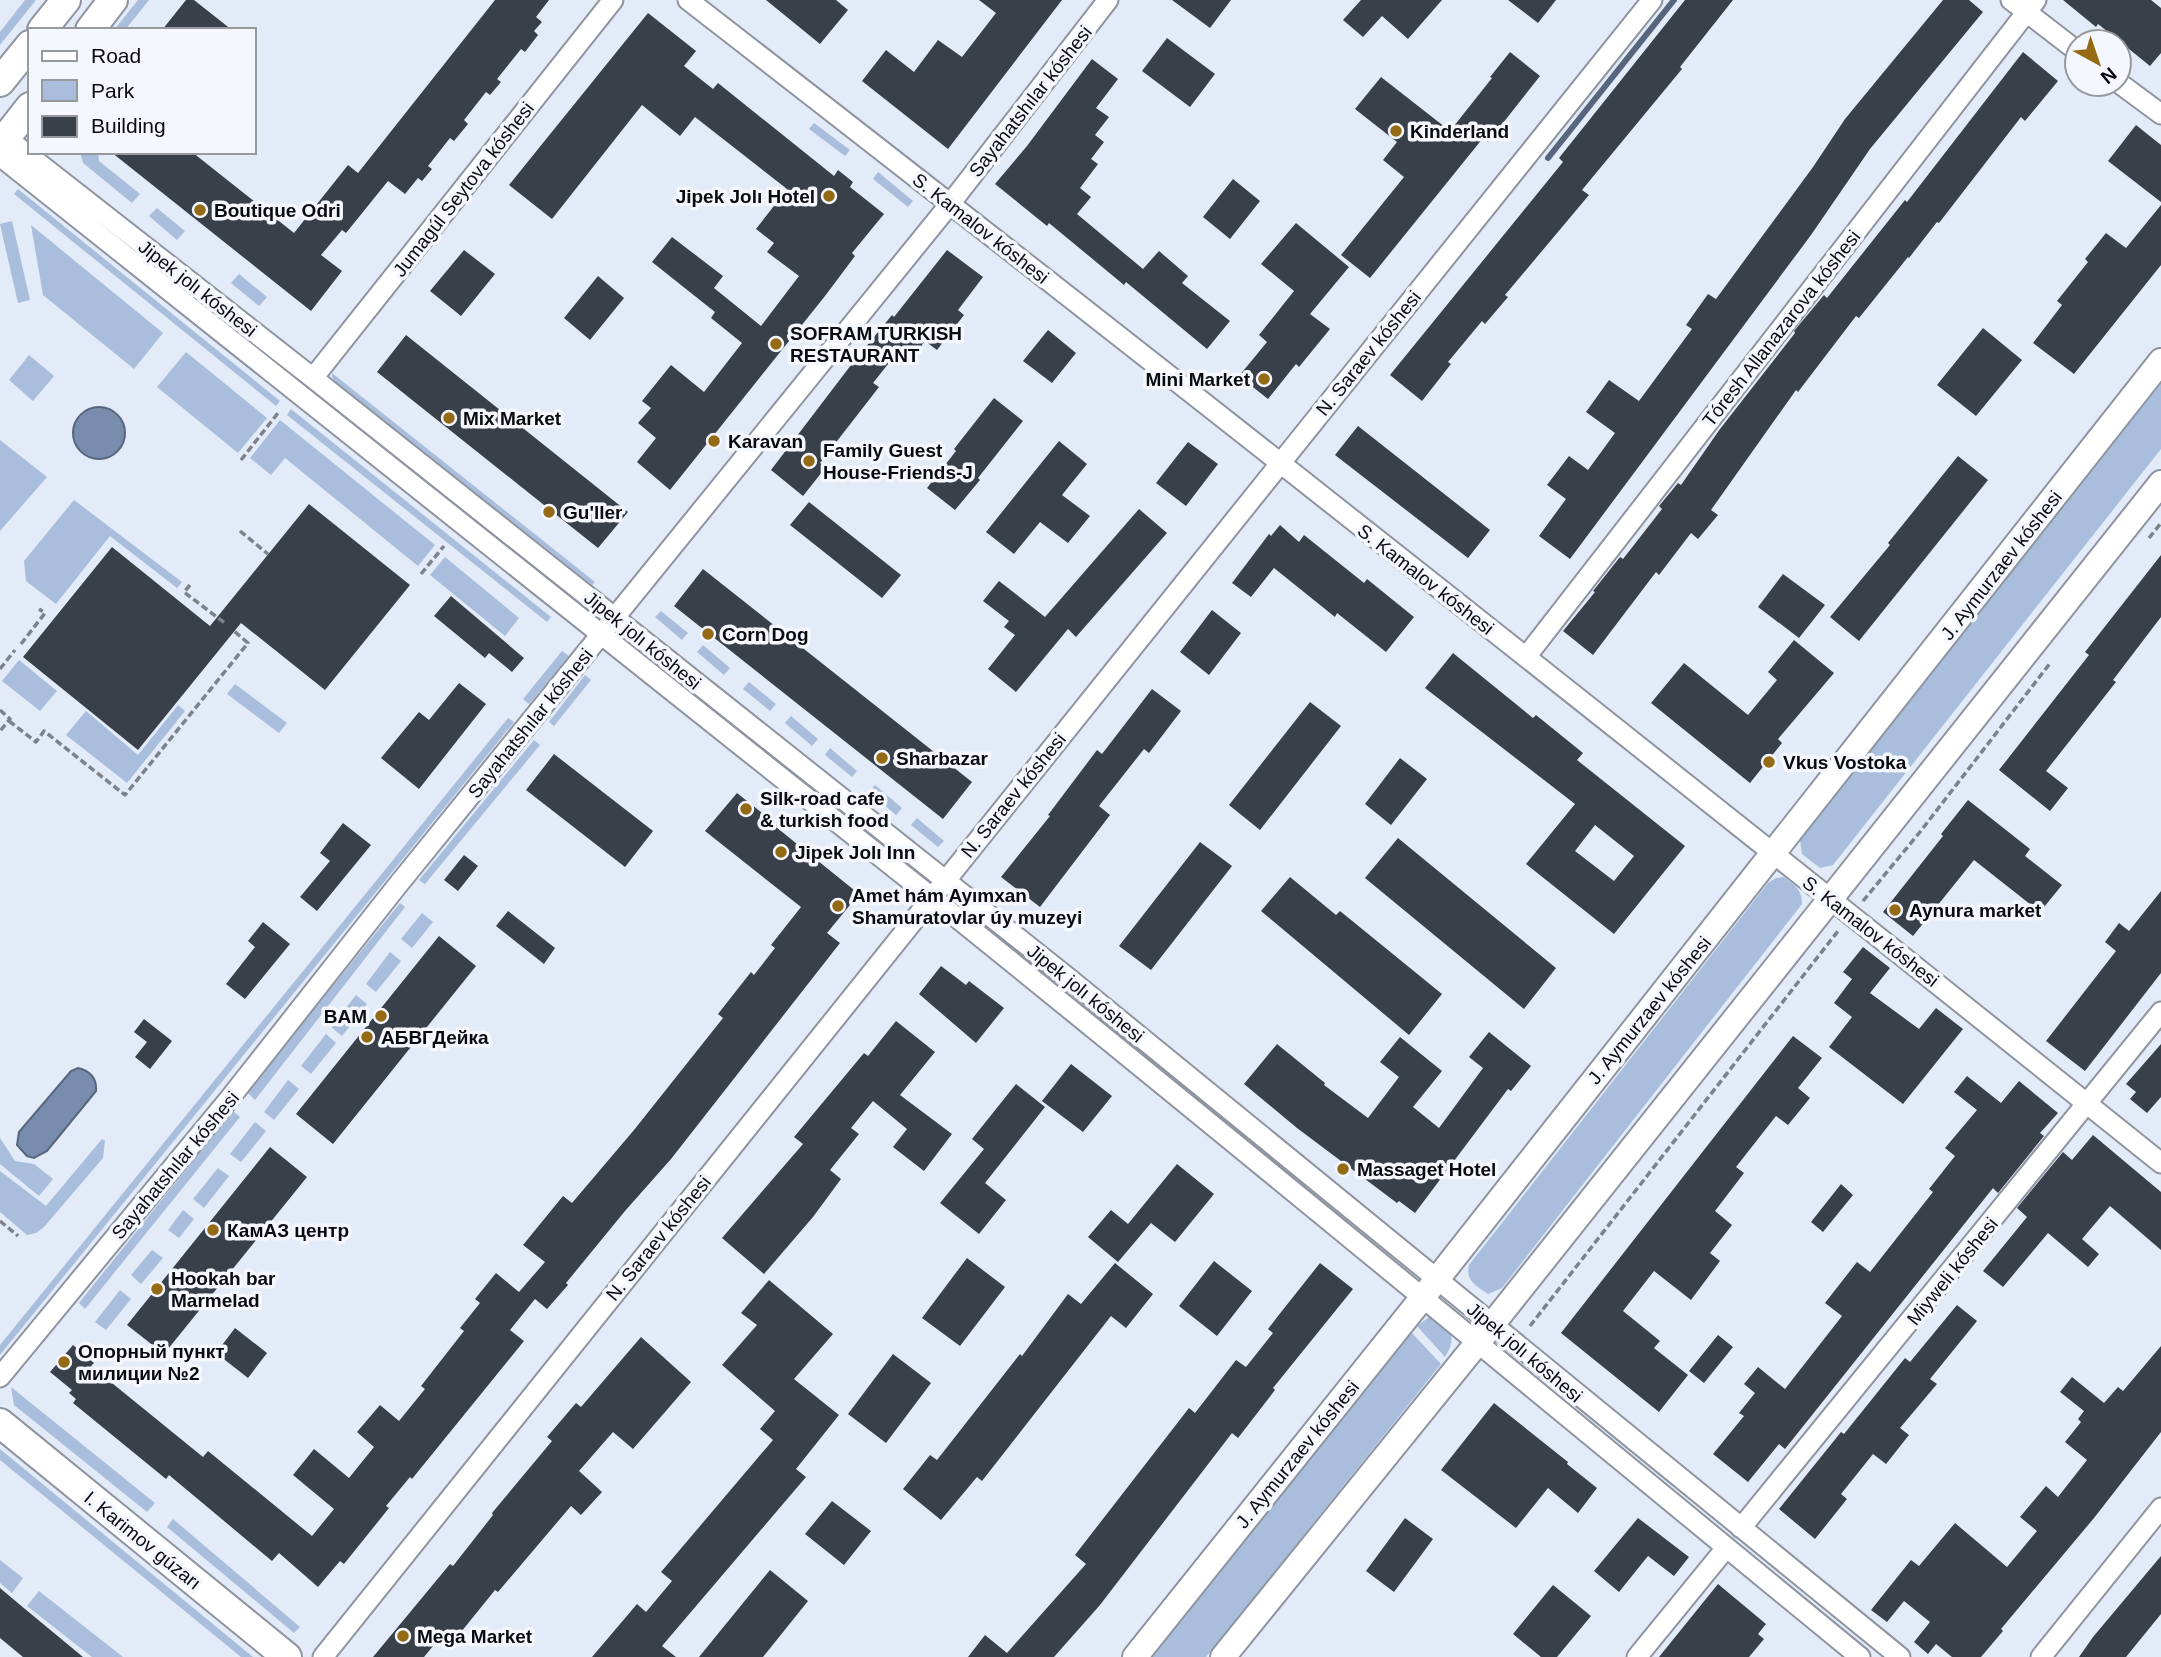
<svg xmlns="http://www.w3.org/2000/svg" width="2161" height="1657" font-family="Arial,sans-serif">
<style>
.green{fill:#a9bedd}
.water{fill:#788dad;stroke:#57667e;stroke-width:2}
.lines{fill:none;stroke-linecap:round;stroke-linejoin:round}
.stream{stroke:#57667e;stroke-width:6}
.building{fill:#39404a;fill-rule:evenodd}
.minor-casing{stroke:#8e95a1;stroke-width:23}
.tertiary-casing{stroke:#8e95a1;stroke-width:28}
.secondary-casing{stroke:#8e95a1;stroke-width:32}
.path{stroke:#7c818a;stroke-width:3.5;stroke-dasharray:7 3.5;stroke-linecap:butt}
.minor{stroke:#fff;stroke-width:19}
.tertiary{stroke:#fff;stroke-width:24}
.secondary{stroke:#fff;stroke-width:28}
.poi-dot{fill:#946a15;stroke:#f4f7fd;stroke-width:2.5}
.labels{text-anchor:middle;stroke-width:7;stroke-linejoin:round;paint-order:stroke}
.street-label{font-size:19px;fill:#090b0f;stroke:#f4f7fd}
.poi-label{font-size:19px;font-weight:bold;fill:#090b0f;stroke:#f4f7fd;text-anchor:start}
</style>
<rect width="100%" height="100%" fill="#e2ebf7"/>
<path class="green" d="M25 0H36L0 45V32Z
M138 0H149L125 30H114Z
M814 123 850 150 845 156 809 129Z
M80 152H98L99 161 140 194 132 203 83 163Z
M878 172 913 201 908 207 873 179Z
M18 189 280 401 276 406 14 194Z
M157 208 185 231 177 240 149 216Z
M12 221 30 300 18 303 0 224Z
M31 225 163 333 134 369 43 295Z
M239 274 267 297 259 306 231 283Z
M186 352 267 418 238 453 157 387Z
M29 355 54 376 33 401 9 380Z
M332 373 595 582 592 585 336 383 332 377Z
M2161 380V449L1833 865 1820 868 1802 854 1800 840Z
M291 409 551 617 547 622 287 415Z
M280 420 435 545 418 566 285 458 271 475 250 458Z
M0 440 47 477 0 531Z
M74 500 182 582 177 588 110 536 56 604 26 581 24 561Z
M445 557 519 618 505 636 430 575Z
M661 611 688 633 682 640 655 617Z
M703 645 730 668 724 675 697 652Z
M562 651 569 656 529 704 523 699Z
M19 660 57 691 40 711 2 681Z
M585 675 591 680 554 726 549 722Z
M749 682 776 704 770 711 743 689Z
M235 684 287 723 279 733 227 694Z
M178 705 185 711 127 783 66 735 86 711 138 755Z
M791 716 818 739 812 746 785 723Z
M508 718 514 722 0 1355V1345Z
M534 740 540 745 425 884 419 880Z
M830 748 857 771 852 777 825 755Z
M875 785 902 808 896 815 869 792Z
M917 818 944 841 938 847 911 825Z
M1784 877C1795 886 1802 889 1802 904L1502 1288 1488 1294C1477 1286 1465 1281 1469 1265L1768 883 1776 878Z
M400 903 405 907 255 1100 247 1092Z
M422 913 433 922 412 948 401 939Z
M390 952 401 961 376 992 366 984Z
M356 995 367 1004 342 1036 331 1027Z
M326 1034 336 1043 311 1074 301 1066Z
M288 1080 299 1089 274 1120 264 1112Z
M233 1111 240 1117 85 1309 79 1303Z
M255 1122 266 1131 241 1162 230 1154Z
M0 1138 15 1161 34 1164 53 1179 39 1196 0 1164Z
M102 1139 105 1141 103 1158 44 1227 36 1233 27 1235 0 1212V1171L46 1206Z
M218 1168 229 1176 204 1208 193 1199Z
M183 1210 194 1219 179 1238 168 1230Z
M152 1250 163 1258 141 1284 131 1275Z
M120 1290 131 1299 106 1330 95 1322Z
M1429 1317C1451 1324 1458 1337 1445 1357L1417 1326Z
M1411 1332 1441 1364 1206 1657H1150Z
M11 1387 155 1503 147 1512 14 1405Z
M0 1449 253 1657H241L0 1460Z
M173 1519 300 1627 294 1633 167 1527Z
M0 1560 23 1578 12 1593 0 1583Z
M39 1591 123 1657H92L27 1606Z"/>
<path class="water" d="M73 433a26 26 0 1 1 52 0a26 26 0 1 1-52 0Z
M78 1068C90 1071 97 1078 96 1091L47 1151 34 1158 27 1156 17 1145 19 1132 71 1071Z"/>
<g class="lines">
<path class="stream" d="M1548 158 1674 0"/>
</g>
<path class="building" d="M186 0H194L232 30H162Z
M495 0H549L536 17 542 22 534 31 538 35 525 52 521 49 497 79 501 82 490 95 486 92 464 120 468 124 454 141 450 138 428 166 432 169 422 181 418 178 405 194 388 181 346 233 342 230 321 255 342 271 311 311 111 152H192L294 233 348 165 358 173Z
M766 0H836L848 10 820 44Z
M979 0H1062L948 149 862 81 886 50 914 72 938 40 962 57 996 13Z
M1172 0H1231L1210 28Z
M1361 0H1442L1408 39 1382 16 1363 37 1343 20Z
M1508 0H1556L1538 23Z
M1685 0H1733L1680 67 1682 69 1582 190 1589 195 1505 295 1508 297 1485 324 1482 321 1448 362 1451 364 1422 401 1390 375 1563 162 1559 158Z
M1943 0H1969L1983 12 1870 149 1811 235 1570 559 1539 536 1566 499 1547 485 1569 456 1588 470 1615 433 1586 412 1609 380 1639 401 1692 329 1686 325 1708 294 1716 299 1813 167 1845 119Z
M2063 0H2151L2161 8V53L2150 66 2098 24 2096 27Z
M648 13 696 51 684 66 713 89 718 83 834 176 838 170 853 182 850 187 884 214 852 253 855 256 825 296 670 490 637 462 656 438 638 423 651 408 642 401 671 365 704 392 742 343 711 318 715 312 652 262 672 237 723 276 714 288 761 326 799 276 767 252 774 243 756 229 787 189 695 117 680 136 642 105 552 219 509 185Z
M1167 38 1215 74 1190 107 1142 71Z
M1510 52 1540 76 1488 142 1483 138 1370 278 1341 255 1404 177 1383 160 1397 142 1355 109 1381 77 1450 131 1492 78 1490 77Z
M2023 52 2058 81 2025 121 2021 117 1939 223 1937 222 1909 258 1908 257 1859 318 1856 316 1798 392 1796 390 1711 510 1718 515 1698 539 1691 533 1659 575 1656 572 1593 655 1563 631 1595 592 1593 591 1620 557 1623 559 1662 509 1659 506 1678 483 1681 485 1720 429 1795 333 1794 331 1824 295 1827 298 1905 200 1907 202Z
M1092 59 1118 79 1096 108 1109 117 1095 135 1104 142 1091 159 1098 164 1080 188 1091 197 1077 214 1143 269 1159 251 1188 276 1182 283 1230 321 1207 349 1126 282 1124 285 1049 223 1047 226 995 184 1027 146Z
M2136 125 2161 145V202L2108 161Z
M1233 179 1260 201 1230 239 1203 217Z
M2161 205V265L2074 374 2033 343 2062 305 2057 301 2088 262 2085 259 2106 233 2126 248Z
M1296 223 1349 267 1310 314 1330 329 1299 367 1296 364 1268 399 1239 376 1267 342 1259 335 1294 291 1261 264Z
M464 250 495 274 461 316 430 291Z
M947 250 983 277 958 310 964 315 937 350 925 341 908 363 896 354 873 383 879 387 820 463 826 467 803 496 771 470 851 365 892 315 894 317Z
M598 276 624 298 590 340 564 318Z
M1983 328 2022 360 1976 416 1937 385Z
M1048 330 1076 353 1052 383 1023 361Z
M406 335 628 512 598 548 377 372Z
M994 398 1023 421 978 478 980 480 955 510 927 488 956 451 954 449Z
M1358 426 1490 530 1468 558 1335 455Z
M1059 441 1087 464 1062 495 1090 516 1068 543 1040 522 1014 554 986 532Z
M1188 442 1218 464 1186 506 1156 483Z
M1958 456 1988 480 1859 641 1830 617 1890 545 1888 543Z
M809 502 901 575 882 598 790 525Z
M309 504 410 585 325 690 241 623 138 750 23 657 112 547 210 626Z
M1139 509 1167 533 1076 637 1068 629 1016 692 988 669 1015 635 1004 627 1009 621 983 601 999 581 1045 617Z
M1280 525 1299 542 1304 535 1364 583 1367 579 1414 617 1386 652 1337 613 1335 617 1274 568 1251 597 1232 583 1269 534 1271 536Z
M2161 555V617L2113 680 2116 682 2046 771 2068 788 2050 811 1999 770 2089 655 2085 652Z
M703 569 972 782 943 819 674 606Z
M1783 574 1825 605 1799 638 1758 607Z
M451 596 524 658 512 672 489 653 485 658 434 616Z
M1212 610 1241 633 1209 675 1180 652Z
M1794 640 1834 673 1778 739 1782 743 1750 783 1651 703 1684 663 1748 715 1777 680 1768 672Z
M1453 653 1533 718 1536 715 1583 753 1577 760 1685 846 1614 934 1526 864 1575 804 1425 688ZM1595 825 1634 856 1614 881 1575 851Z
M459 683 486 704 419 789 381 758 419 712 429 720Z
M1152 689 1181 711 1149 753 1144 749 1099 806 1110 815 1040 907 1001 877 1050 816 1048 815 1097 750 1102 754Z
M1310 702 1341 726 1260 830 1229 805Z
M554 754 653 831 625 867 526 790Z
M1400 758 1427 779 1391 825 1365 804Z
M737 793 777 825 776 827 859 894 827 933 840 943 671 1159 625 1211 566 1283 568 1285 547 1309 535 1299 510 1330 524 1341 412 1479 410 1477 386 1506 389 1508 344 1564 340 1561 318 1587 279 1553 272 1561 169 1475 166 1479 73 1403 76 1399 69 1393 72 1390 50 1372 73 1345 94 1363 91 1366 203 1457 208 1451 312 1536 334 1509 293 1475 314 1449 349 1478 374 1447 357 1432 380 1405 399 1421 425 1389 421 1386 464 1331 460 1328 480 1303 475 1299 496 1273 519 1292 545 1262 523 1245 563 1196 572 1203 634 1130 723 1018 718 1014 751 972 754 975 775 948 771 945 801 907 705 831Z
M1968 800 2030 849 2025 856 2062 885 2040 912 1974 860 1913 936 1883 912 1943 836 1941 834Z
M343 823 371 845 317 911 300 897 330 861 320 853Z
M1398 838 1556 968 1524 1009 1365 878Z
M1200 842 1232 866 1151 970 1119 946Z
M464 855 478 866 458 891 444 880Z
M1290 877 1336 915 1340 911 1442 994 1409 1035 1261 911Z
M2161 891V973L2085 1071 2046 1041 2116 951 2105 942 2119 923 2129 931Z
M508 911 555 948 544 964 496 926Z
M263 922 290 944 245 999 226 984 255 947 248 941Z
M439 936 476 966 333 1144 296 1114Z
M1863 947 1890 968 1870 993 1919 1029 1936 1008 1963 1029 1903 1104 1829 1047 1852 1017 1834 1003 1852 979 1843 972Z
M941 966 966 985 969 981 1004 1008 976 1043 919 994Z
M144 1019 172 1041 150 1069 135 1057 147 1042 134 1032Z
M896 1021 935 1052 900 1095 952 1134 924 1171 893 1147 907 1129 873 1101 851 1128 859 1134 830 1170 841 1179 813 1217 764 1274 722 1238 803 1144 794 1137 864 1053 868 1056Z
M1489 1032 1531 1066 1511 1091 1508 1089 1415 1213 1399 1201 1397 1203 1297 1128 1244 1084 1277 1044 1325 1083 1324 1085 1368 1118 1399 1077 1380 1062 1400 1037 1442 1071 1413 1107 1439 1128 1483 1068 1469 1057Z
M1793 1036 1822 1058 1798 1088 1810 1098 1788 1125 1776 1116 1736 1167 1744 1173 1715 1211 1732 1225 1710 1253 1720 1261 1691 1300 1654 1271 1623 1311 1660 1341 1654 1348 1688 1375 1659 1412 1561 1333Z
M2161 1044V1097L2147 1113 2130 1099 2136 1092 2126 1084Z
M1071 1064 1112 1096 1083 1132 1042 1101Z
M1967 1076 2001 1103 2019 1081 2058 1113 2040 1133 2044 1136 1998 1193 1993 1188 1785 1449 1779 1444 1748 1482 1713 1454 1744 1416 1739 1413 1755 1393 1744 1384 1758 1367 1785 1389 1842 1316 1825 1303 1857 1262 1870 1272 1933 1192 1929 1189 1955 1156 1945 1148 1977 1110 1954 1092Z
M1016 1084 1045 1107 985 1183 1006 1200 979 1234 940 1203 984 1149 972 1139Z
M2093 1135 2161 1192V1250L2110 1206 2082 1239 2099 1254 2088 1267 2048 1233 2003 1287 1983 1271 2027 1217 2017 1208 2063 1152 2072 1160Z
M270 1147 307 1177 164 1354 127 1325Z
M1177 1164 1214 1194 1175 1242 1151 1223 1118 1262 1088 1237 1111 1210 1128 1224Z
M1841 1184 1853 1195 1823 1232 1811 1222Z
M967 1258 1005 1287 960 1346 922 1318Z
M1214 1261 1252 1291 1217 1336 1179 1306Z
M1115 1263 1153 1294 1126 1328 1111 1316 982 1481 977 1477 941 1520 903 1489 930 1455 937 1460 1020 1354 1022 1356 1068 1294 1081 1304Z
M1320 1263 1353 1289 1273 1388 1275 1390 1238 1438 1232 1433 1100 1605 1054 1657H968L985 1635 1007 1653 1086 1564 1075 1555 1189 1408 1195 1413 1236 1360 1246 1367 1273 1333 1268 1329 1278 1316Z
M769 1280 833 1334 794 1379 839 1415 796 1469 806 1477 662 1646 676 1657H592L637 1604 646 1612 672 1581 661 1572 773 1440 760 1429 775 1411 722 1365 757 1325 741 1313Z
M1957 1305 1977 1321 1930 1379 1937 1384 1900 1428 1909 1435 1886 1464 1873 1454 1841 1494 1847 1499 1815 1539 1779 1509 1841 1432 1844 1434 1905 1358 1910 1362Z
M235 1328 267 1353 248 1378 216 1353Z
M1718 1335 1733 1347 1704 1383 1689 1371Z
M641 1337 691 1382 633 1449 613 1432 579 1471 602 1492 581 1515 571 1506 498 1592 495 1590 457 1637 447 1629 424 1657H373L450 1564 453 1566 493 1515 492 1513 552 1441 547 1437 576 1403 581 1407Z
M2161 1346V1432L2094 1518 2001 1629 2003 1631 1981 1657H1952L1936 1644 1928 1654 1914 1642 1930 1622 1904 1601 1887 1622 1871 1610 1911 1560 1919 1566 1955 1523 2007 1567 2037 1531 2020 1517 2046 1486 2058 1497 2087 1460 2065 1442 2081 1422 2078 1419 2084 1411 2060 1392 2072 1377 2104 1403 2118 1387 2123 1391Z
M893 1354 931 1383 886 1443 848 1414Z
M1494 1403 1568 1462 1567 1464 1597 1488 1578 1513 1548 1488 1516 1528 1441 1470Z
M832 1501 871 1531 844 1565 805 1534Z
M1405 1518 1433 1539 1394 1592 1366 1571Z
M1638 1518 1689 1557 1674 1576 1648 1556 1619 1592 1594 1571Z
M2161 1556V1614L2126 1657H2079L2093 1637Z
M770 1570 808 1601 763 1657H699Z
M1718 1584 1766 1624 1758 1634 1764 1639 1749 1657H1659Z
M1553 1585 1591 1616 1557 1657H1541L1513 1634Z
M0 1588 19 1604 83 1657H23L0 1638Z"/>
<g class="lines">
<g class="minor-casing">
<path id="minor" d="M688 0C1182 383 1673 772 2161 1163
M2011 0 2077 51
M2119 83 2161 114
M0 133 313 378 1067 977 1900 1657
M0 156C309 405 622 648 930 896 1242 1147 1550 1403 1860 1657
M313 378 613 0
M1526 657 2036 0
M0 1377 230 1098 397 886 950 204 1108 0
M1741 1528 2161 1012
M323 1657 1652 0
M1637 1657 1726 1548
M2041 1657 2161 1508"/>
</g>
<g class="tertiary-casing">
<path id="tertiary" d="M1135 1657 1423 1297 2161 361
M1223 1657 1491 1326 2161 483"/>
</g>
<g class="secondary-casing">
<path id="secondary" d="M42 30 66 0
M90 30 113 0
M0 82 30 45
M0 145 30 107
M0 1423 287 1657"/>
</g>
<path class="path" d="M241 460 278 413
M240 531 268 554
M2149 538 2161 523
M421 574 444 546
M190 585 184 592 226 624
M21 644 45 613 39 609
M0 669 15 650
M0 710 10 719 0 731
M9 721 36 742 44 731 125 795 248 643 234 631
M1863 901 1920 832 2051 662
M0 1221 18 1236
M1530 1326 1838 931"/>
<use href="#minor" class="minor"/>
<use href="#tertiary" class="tertiary"/>
<use href="#secondary" class="secondary"/>
</g>
<g class="poi-dot">
<circle cx="1396" cy="131" r="7"/>
<circle cx="829" cy="196" r="7"/>
<circle cx="200" cy="210" r="7"/>
<circle cx="776" cy="344" r="7"/>
<circle cx="1264" cy="379" r="7"/>
<circle cx="449" cy="418" r="7"/>
<circle cx="714" cy="441" r="7"/>
<circle cx="809" cy="461" r="7"/>
<circle cx="549" cy="512" r="7"/>
<circle cx="708" cy="634" r="7"/>
<circle cx="882" cy="758" r="7"/>
<circle cx="1769" cy="762" r="7"/>
<circle cx="746" cy="809" r="7"/>
<circle cx="781" cy="852" r="7"/>
<circle cx="838" cy="906" r="7"/>
<circle cx="1895" cy="910" r="7"/>
<circle cx="381" cy="1016" r="7"/>
<circle cx="367" cy="1037" r="7"/>
<circle cx="1343" cy="1169" r="7"/>
<circle cx="213" cy="1230" r="7"/>
<circle cx="157" cy="1289" r="7"/>
<circle cx="64" cy="1362" r="7"/>
<circle cx="403" cy="1636" r="7"/>
</g>
<g class="labels">
<g class="street-label">
<text transform="translate(1030 101) rotate(-52)" y="7">Sayahatshılar kóshesi</text>
<text transform="translate(463 189) rotate(-52)" y="7">Jumagúl Seytova kóshesi</text>
<text transform="translate(981 228) rotate(38)" y="7">S. Kamalov kóshesi</text>
<text transform="translate(198 288) rotate(38)" y="7">Jipek jolı kóshesi</text>
<text transform="translate(1781 328) rotate(-52)" y="7">Tóresh Allanazarova kóshesi</text>
<text transform="translate(1368 353) rotate(-51)" y="7">N. Saraev kóshesi</text>
<text transform="translate(2001 565) rotate(-52)" y="7">J. Aymurzaev kóshesi</text>
<text transform="translate(1426 579) rotate(38)" y="7">S. Kamalov kóshesi</text>
<text transform="translate(643 640) rotate(39)" y="7">Jipek jolı kóshesi</text>
<text transform="translate(530 723) rotate(-51)" y="7">Sayahatshılar kóshesi</text>
<text transform="translate(1013 795) rotate(-51)" y="7">N. Saraev kóshesi</text>
<text transform="translate(1871 931) rotate(38)" y="7">S. Kamalov kóshesi</text>
<text transform="translate(1086 993) rotate(39)" y="7">Jipek jolı kóshesi</text>
<text transform="translate(1649 1010) rotate(-51)" y="7">J. Aymurzaev kóshesi</text>
<text transform="translate(175 1165) rotate(-50)" y="7">Sayahatshılar kóshesi</text>
<text transform="translate(658 1238) rotate(-51)" y="7">N. Saraev kóshesi</text>
<text transform="translate(1952 1271) rotate(-51)" y="7">Miyweli kóshesi</text>
<text transform="translate(1525 1352) rotate(40)" y="7">Jipek jolı kóshesi</text>
<text transform="translate(1297 1454) rotate(-51)" y="7">J. Aymurzaev kóshesi</text>
<text transform="translate(143 1540) rotate(39)" y="7">I. Karimov gúzarı</text>
</g>
<g class="poi-label">
<text x="1410" y="138">Kinderland</text>
<text x="815" y="203" text-anchor="end">Jipek Jolı Hotel</text>
<text x="214" y="217">Boutique Odri</text>
<text x="790" y="340">SOFRAM TURKISH<tspan x="790" dy="22">RESTAURANT</tspan></text>
<text x="1250" y="386" text-anchor="end">Mini Market</text>
<text x="463" y="425">Mix Market</text>
<text x="728" y="448">Karavan</text>
<text x="823" y="457">Family Guest<tspan x="823" dy="22">House-Friends-J</tspan></text>
<text x="563" y="519">Gu'ller</text>
<text x="722" y="641">Corn Dog</text>
<text x="896" y="765">Sharbazar</text>
<text x="1783" y="769">Vkus Vostoka</text>
<text x="760" y="805">Silk-road cafe<tspan x="760" dy="22">&amp; turkish food</tspan></text>
<text x="795" y="859">Jipek Jolı Inn</text>
<text x="852" y="902">Amet hám Ayımxan<tspan x="852" dy="22">Shamuratovlar úy muzeyi</tspan></text>
<text x="1909" y="917">Aynura market</text>
<text x="367" y="1023" text-anchor="end">BAM</text>
<text x="381" y="1044">АБВГДейка</text>
<text x="1357" y="1176">Massaget Hotel</text>
<text x="227" y="1237">КамАЗ центр</text>
<text x="171" y="1285">Hookah bar<tspan x="171" dy="22">Marmelad</tspan></text>
<text x="78" y="1358">Опорный пункт<tspan x="78" dy="22">милиции №2</tspan></text>
<text x="417" y="1643">Mega Market</text>
</g>
</g>
<rect x="28" y="28" width="228" height="126" fill="#f4f7fd" stroke="#96999e" stroke-width="2"/>
<rect x="42" y="51" width="35" height="10" fill="#ffffff" stroke="#96999e" stroke-width="2"/>
<text x="91" y="63" font-size="21" fill="#090b0f">Road</text>
<rect x="42" y="80" width="35" height="21" fill="#a9bedd" stroke="#96999e" stroke-width="2"/>
<text x="91" y="98" font-size="21" fill="#090b0f">Park</text>
<rect x="42" y="116" width="35" height="21" fill="#39404a" stroke="#96999e" stroke-width="2"/>
<text x="91" y="133" font-size="21" fill="#090b0f">Building</text>
<g transform="translate(2098 63) rotate(140)"><circle r="33" fill="#f4f7fd" stroke="#96999e" stroke-width="2"/>
<path d="M0-5L12 26L0 18L-12 26Z" fill="#946a15"/>
<text y="-10" font-size="19" font-weight="bold" text-anchor="middle" fill="#090b0f">N</text>
</g>
</svg>
